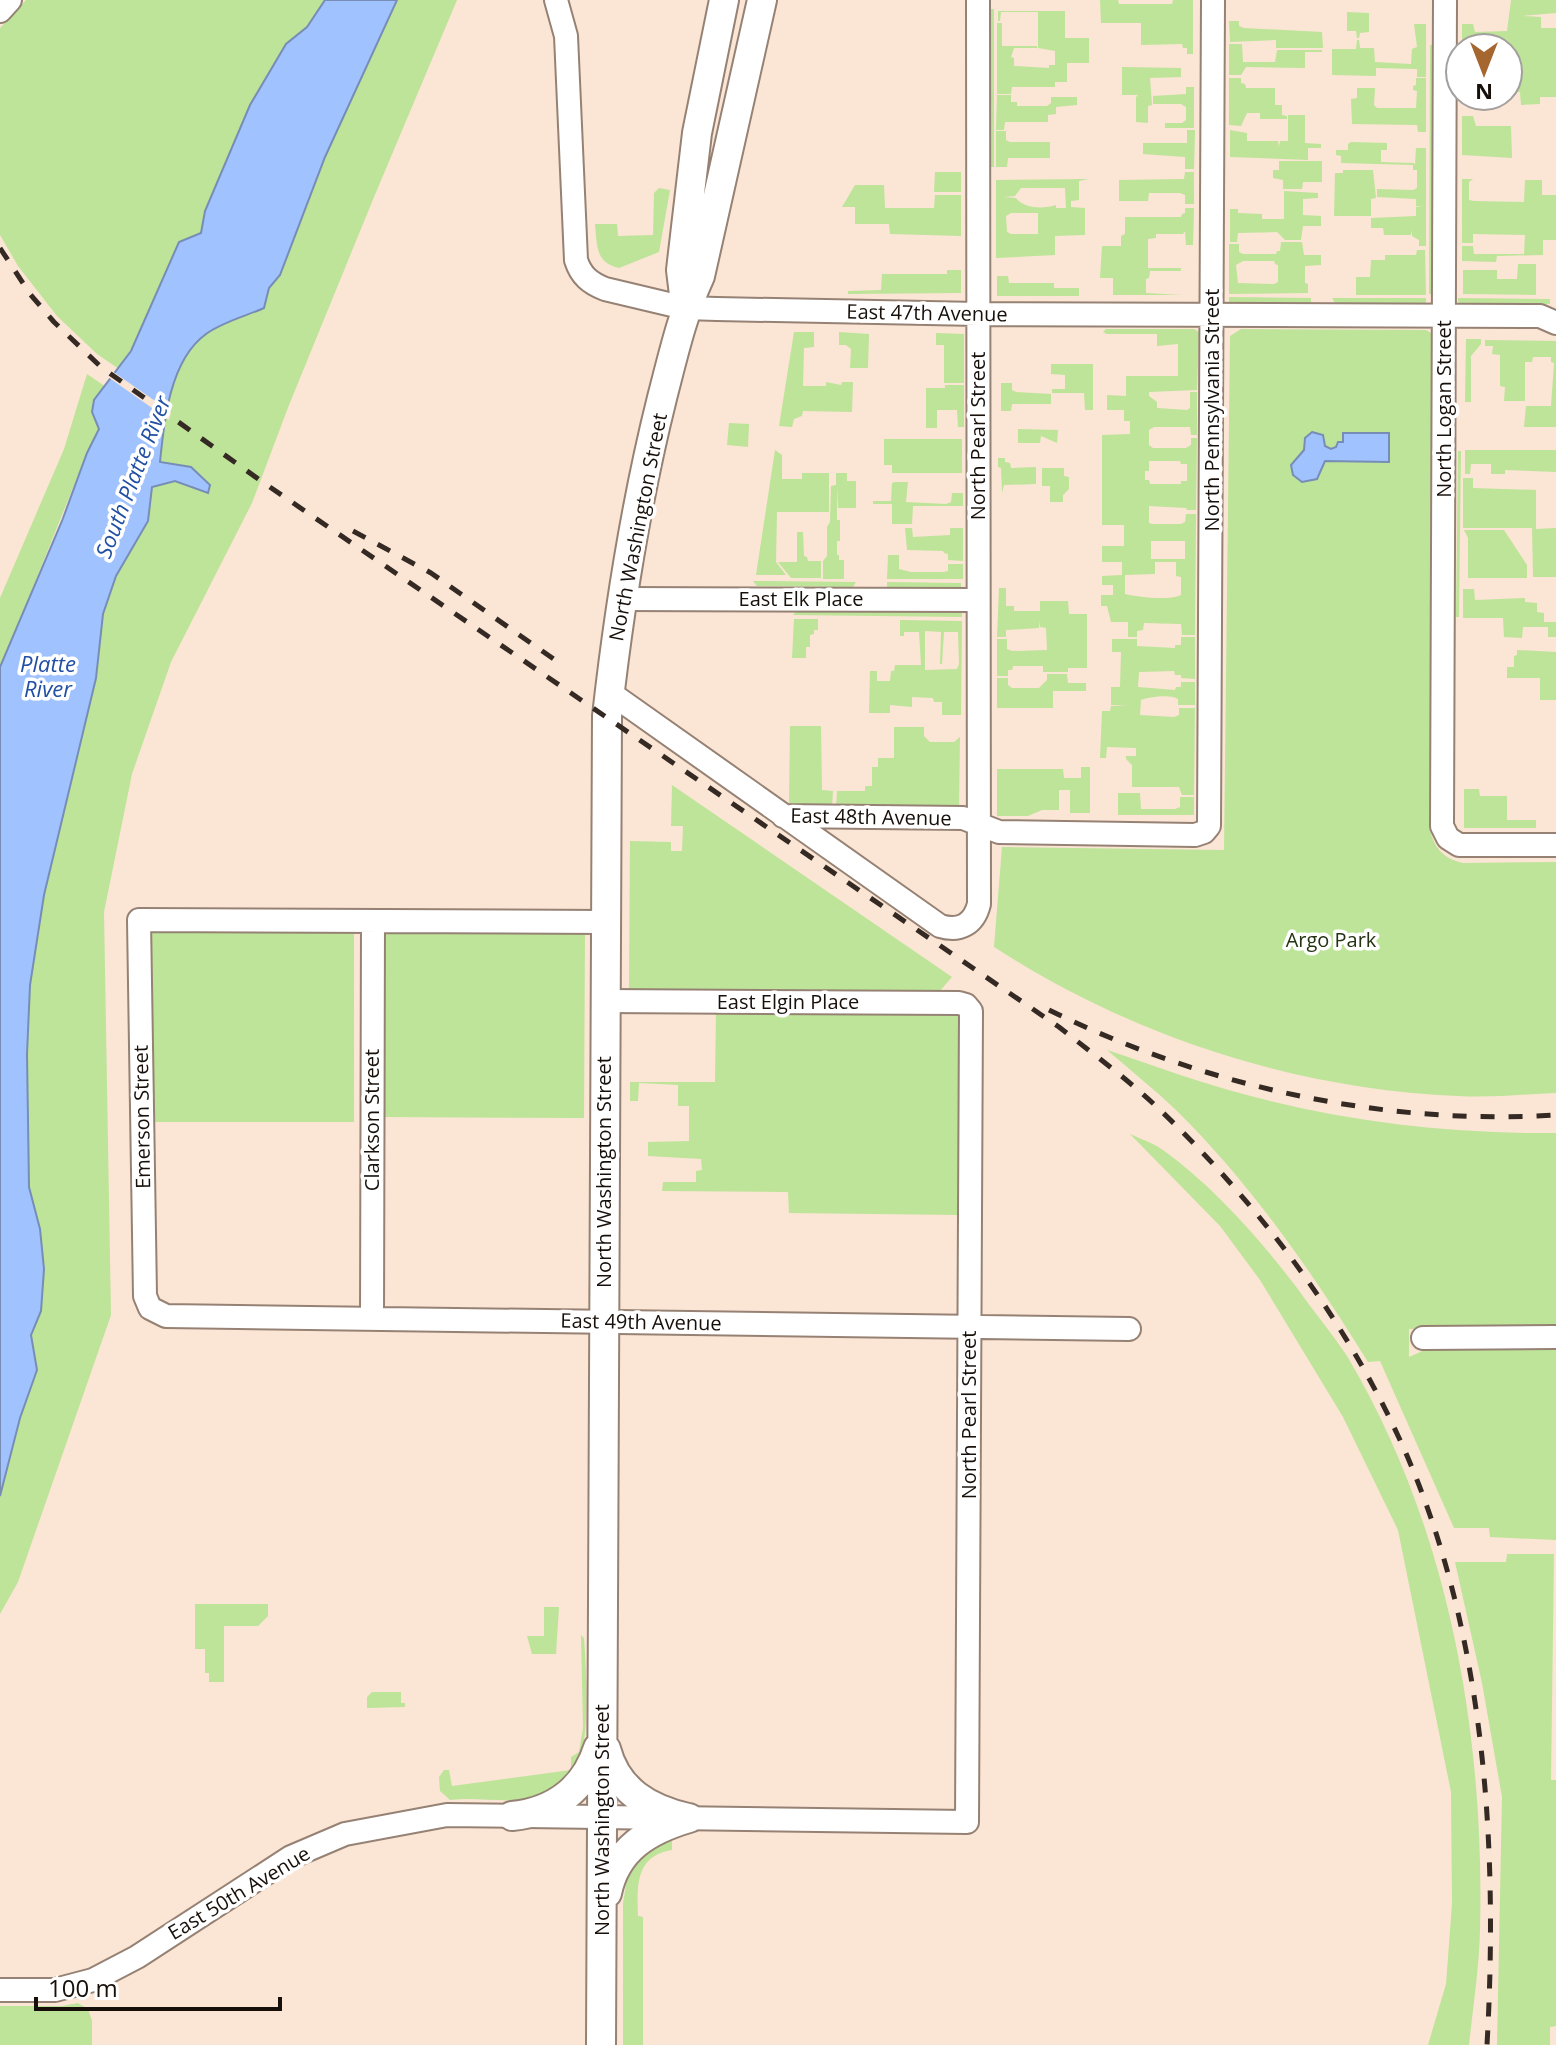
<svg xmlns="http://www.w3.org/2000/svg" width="1556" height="2045" font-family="'Open Sans',sans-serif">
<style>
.green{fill:#bde498;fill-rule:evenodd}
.water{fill:#a0c3ff;stroke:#778db6;stroke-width:2}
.pier{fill:#fbe5d5}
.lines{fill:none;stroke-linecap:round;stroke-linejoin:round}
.minor-casing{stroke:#968274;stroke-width:26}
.major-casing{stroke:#968274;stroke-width:32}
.minor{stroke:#fff;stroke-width:22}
.major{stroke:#fff;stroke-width:28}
.rail{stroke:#342a23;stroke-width:5;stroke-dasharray:14 14;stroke-linecap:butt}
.labels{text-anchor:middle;stroke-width:7;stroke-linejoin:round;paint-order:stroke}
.street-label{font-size:20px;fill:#170f0a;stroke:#fff}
.park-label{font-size:20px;fill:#243412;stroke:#fff}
.water-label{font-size:22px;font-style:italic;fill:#204fa4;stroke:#fff}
</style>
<rect width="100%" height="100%" fill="#fbe5d5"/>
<path class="green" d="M26 0H325L306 27 286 44 250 105 205 211 201 233 119 369 97 354 57 316 18 266 0 235V28Z
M397 0H457L374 197 289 405 252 503 171 662 132 774 104 912 111 1315 18 1582 0 1614V1496L20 1418 37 1370 31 1335 41 1311 40 1229 29 1187 27 1054 30 985 44 895 96 678 103 614 116 576 148 521 152 487 175 481 208 493 159 462C164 420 170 361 206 334 222 322 246 316 264 308L269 288 280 275 325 157Z
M1100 0H1118L1119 4H1172L1173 0H1193V54H1187V48H1183L1182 44 1141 45V23H1101Z
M1511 0H1556V13L1522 16 1541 17V28H1556V97H1540V104L1521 105 1520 92 1508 91V48H1462V24H1473L1475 32 1507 31Z
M991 9H994V167H991Z
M998 11H1065V38H1089V63H1067V82H1055V87H1012L1011 94H997V23H1002V46H1037V48H1014L1011 57 1014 58V66L1049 68V65H1055V51L1038 48V12H1001L1000 21H998Z
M1347 12 1369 13V32L1360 33 1359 38H1357L1356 31H1347Z
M1229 21H1239V26L1244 28 1322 32 1323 48H1276V40L1230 42Z
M1414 24H1426V77H1417V69L1376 68V76L1332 75V49H1356L1357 40H1359L1360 48H1374L1375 62 1411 64 1412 49 1417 47Z
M1229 44H1242L1243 62H1275L1277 50H1322V52H1305V68L1246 67 1241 75H1229Z
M1430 45H1433V294H1429Z
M1122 67 1181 68V77L1150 78 1152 105 1148 106V123L1136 122V97L1138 95H1122Z
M1229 78H1241V83L1245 84 1246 88H1275V105H1282V115L1287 116V119H1260V113H1247L1241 126 1229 125Z
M1416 78H1426V132H1418L1417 125 1352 124 1351 99 1357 98V88H1375L1374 105 1377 108H1416L1417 91 1413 90V86L1416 85Z
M1186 87H1194V128H1165V123H1182L1186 120V107L1181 104H1153V96L1186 94Z
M997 95H1011V102H1017V106H1047L1051 103V97H1077V105L1056 107V114L1048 115V122H1005L1004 130H996Z
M1288 115H1305V143L1321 144V148H1308V160L1230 157V130L1247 133V141H1278L1279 147 1280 141H1288Z
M1462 116H1473L1476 126H1511L1512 158 1462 155Z
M1187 130H1195L1194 169H1185V157L1143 154V143H1187Z
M996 131H1006V140L1010 142H1050V158H1008L1007 167H996Z
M1351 142 1387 143V150H1381V162L1414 163 1415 165 1416 148H1426V246H1419V240L1412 236V230L1411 235H1384L1383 228H1371V218L1416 216V207L1422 206H1416V199L1377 197V189L1413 190 1417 188V170H1413V165L1341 163V156L1336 155V150H1348V144Z
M1279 161H1322V182H1303L1302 189H1283V180L1273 178V170H1279Z
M1343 170H1373L1376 198 1371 199V216H1334L1335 173H1343Z
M935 172H961V192H934Z
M1185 172H1194V204H1185V195L1180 193H1149L1148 201H1119V180L1184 179Z
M1089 179 1079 181V200L1071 201V207L1085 208V235L1055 236V255L996 258V180ZM1021 188H1065L1066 208H1056V205C1044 209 1024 209 1016 198L1004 197 1015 196ZM1011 213H1038V234H1011L1007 232 1006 216Z
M1462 179H1473L1469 182V200L1474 201 1524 202 1525 180H1542V195H1556V240H1543V255L1497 256 1496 262 1462 261V246H1473L1474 254H1524L1525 235 1473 234V243H1462Z
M855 185H884L885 208H934L935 195H961V236L890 234 889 224H855V207H842Z
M659 188 670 190 659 252 619 268C595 263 597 244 595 224H617L618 236 653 235 654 193Z
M1284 191 1318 193V198L1303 199V215L1321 216V226H1303L1301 240H1285L1277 232 1238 233 1237 242H1230V209H1238V213L1262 214V219H1284Z
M1185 208H1194L1193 245H1186L1185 231 1183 234H1156V238L1148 239V268H1181V271H1150L1149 278 1146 279V293L1181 295H1113V278H1100L1102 246H1121V236L1125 234V217H1181L1182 214 1185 213Z
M1281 242H1302L1304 255H1321V265L1305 266V283L1308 284V293L1229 294V244H1239V252L1243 254H1276L1277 251H1280ZM1243 261H1274L1275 264 1278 265V282L1274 284 1238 283 1236 265Z
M1417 250H1425L1426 295H1356V277H1370L1371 260H1385V255H1416Z
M1518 264H1536V295L1463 294V270H1497V279H1517Z
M947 270H961V293L848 294V291L881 290 882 274H947Z
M997 276H1008L1009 283H1054V288H1079V296H997Z
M1229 297 1311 298V303H1229Z
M1332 298H1426V303H1335Z
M1458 298 1550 299V304H1462L1458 302Z
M1106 329H1194L1199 332 1197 390 1149 392V396L1157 402V408L1187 410 1190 408V392H1197V435H1191L1190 427H1154L1149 430V445L1153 448H1186L1191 445V438H1197L1196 510H1187L1186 508 1149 506V523L1152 524H1181L1185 522 1186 514H1196L1195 635H1182L1181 624 1144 623 1143 630 1137 631V637H1128V622H1111L1107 606H1101V595H1113V585H1102V576L1122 575V562H1102V546H1124V525H1102V435L1130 434V421H1124V410H1107V395L1126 396V376H1178V344L1157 346V334H1107L1103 332ZM1149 461H1180L1181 464H1187V481H1181V484H1150L1149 480H1145V471H1149ZM1151 541H1185V559H1151ZM1155 562H1176V576L1181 577V595C1168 601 1138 597 1125 594V575L1155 574Z
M1241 329 1426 330 1436 336 1429 825C1433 846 1441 858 1463 863L1556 862V1093C1524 1094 1491 1098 1458 1096 1293 1089 1132 1036 994 947L1002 847 1224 850 1230 336Z
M794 332H814V347L804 348 803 386H826V382L841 385 842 382H853L852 412 803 411 802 416 794 419 792 427 779 426Z
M839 332 869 334 868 368H850L851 349 846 345H839Z
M936 333 964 334V383H944V345H936Z
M1466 339H1481V344L1471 356V402H1465Z
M1485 340 1556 341V427H1524L1526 406H1551L1554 363 1551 362V357H1533L1532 362H1525V401H1504L1505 387 1500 386V355L1492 354 1493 346H1485Z
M1051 364H1093V410H1085L1084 393H1052V389H1065V375L1051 374Z
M87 374 106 387 94 400 99 429 87 453 0 669V598L64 449Z
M1001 383H1012V390L1016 392 1051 394V404H1012L1011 411H1001Z
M945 385H964V427H958L957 410H937V428H926V388H945Z
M729 423 749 424 748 447 727 445Z
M1018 429 1058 430 1057 443 1041 436 1040 443H1018Z
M884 439H962V473H892V465H884Z
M775 450 782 455V479H802V473H829V512H777L776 562 786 575H756Z
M1465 450H1556V472L1505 470V474H1491V464H1471L1470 474H1465Z
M1458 451H1461L1459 617H1456Z
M998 458H1005V462L1010 463 1011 468 1036 467V484L1004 485 1002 493 1001 468 998 467Z
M1042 468H1064V476L1069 477V489L1063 495V502H1050V486H1042Z
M836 473H847V481H856V508H838L837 485V520H840V541H837V555H839V560H844V579H823V561L827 556V527L830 522 831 486 836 485Z
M1463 478H1473V488L1536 490V529L1556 528V577H1533L1532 528H1463Z
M895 482H908L906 502 946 504 951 502 952 493H963V506H913L912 524H892V504H873V501H891L892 483Z
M905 528H912L913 537 950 535V528H963V561L948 560V554L944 553 943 551 907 550Z
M1464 530H1504L1527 565V578H1468V538Z
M797 532H803L804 556 807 557 808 561H821V578H791L778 562H797Z
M888 555H899V569L911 572H944L948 571V564H963V579H887Z
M753 581 856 582 853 587 757 586Z
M887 582 961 583V588H887Z
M999 588H1006V606H1014V611H1040V601H1068L1069 614H1087V668H1068V672H1043V666H1013L1012 670H1008V676H997V639H1007V649L1012 651 1047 650 1046 628 1040 627V620L1039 628 1006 630V637H997Z
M1463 589H1474L1475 600 1525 598V602L1537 603V612L1544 613V622H1556V637H1548V627H1523L1522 638 1504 637 1503 618H1463Z
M797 610 962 613V617L793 615Z
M794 619H818V630H814V634L810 635V647H806V658H792Z
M900 620 962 621 961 715H942V702H934L933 698 912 697V707L890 705V713H869L870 671H877V681H890L891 671H894L895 665H921L919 632H904V636H900ZM925 631 941 632 940 664H942L944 632H958L959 664 957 669 925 670Z
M1181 637H1195V679L1181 678V675H1175L1174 671 1139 672 1138 687 1175 690 1176 687H1181V682H1195V705H1178V699C1170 694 1149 697 1141 700L1140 715 1174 717 1179 715V708H1195L1194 795H1182L1179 787H1132V765L1126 759V756H1136V748L1107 747 1106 758H1100L1102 711H1110L1111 706 1128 705H1111V687H1120L1121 652H1112V639H1137V646L1175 648V645H1181Z
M1517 650 1556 652V700H1540V678H1507V667H1514V656L1517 655Z
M1047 674H1067L1068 683H1086V691H1053V708H997V678H1008V685L1012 688H1039L1047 680Z
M790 726H821L822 790 833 791 832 807 789 806Z
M894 727H924V736L930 742H954L960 737 959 809 836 807 837 791H865V786H872V767H878V758H894Z
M1081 767H1090V813H1070V790H1059V810H1042L1028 816H997V769H1063L1064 778H1081Z
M672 785 952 977 938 993H629L630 841 671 842V851H682L683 826H671Z
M1464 789H1479L1480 796H1507V820H1536V828H1464Z
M1118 793H1140L1141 809H1175L1180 807V797H1194V815H1118Z
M354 932V1122H151V933Z
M381 932 585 933 584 1118 380 1117Z
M716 1009 960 1010 958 1215 789 1213 788 1192 662 1191 663 1182H696V1171L702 1170 701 1159 648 1156V1142L689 1141V1106H678V1085L639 1083 638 1101H630V1082H715Z
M1107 1050C1153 1065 1200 1083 1247 1095 1347 1122 1453 1134 1556 1133V1325L1409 1329V1357L1427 1349 1556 1348V1540L1490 1537 1489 1528H1454L1380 1361 1368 1362C1312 1272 1252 1185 1176 1110 1154 1089 1130 1070 1107 1050Z
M1130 1134C1141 1139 1153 1143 1163 1150 1214 1187 1259 1238 1297 1288 1313 1311 1332 1333 1347 1356 1449 1527 1485 1734 1480 1931 1479 1969 1473 2007 1469 2045H1428L1446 1984 1452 1904 1451 1792 1398 1530 1343 1417 1260 1280 1220 1226Z
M1507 1554H1554L1551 1780H1556V2026L1550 2027V2045H1497L1502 1797 1482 1683 1455 1562H1506Z
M195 1604H268V1616L258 1626H224V1682H209V1673H205V1649H195Z
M544 1607H559L556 1654H532L527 1636H544Z
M581 1635 584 1638C586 1669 593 1759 569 1782 565 1786 536 1798 530 1799 504 1803 476 1797 450 1800L440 1791 439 1777 444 1770H449L452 1786 571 1770V1757L579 1752 583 1728Z
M372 1692H401V1703H405V1707L367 1708V1697Z
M672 1840V1850C635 1856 637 1886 638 1916L643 1917V2045H623V1903L628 1873 633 1864 659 1842Z
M78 2003 88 2009 92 2021V2045H0V2006H62Z"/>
<path class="water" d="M325 0H397L325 157 280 275 269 288 264 308C246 316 222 322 206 334 170 360 164 420 160 462L191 467 210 485 208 493 175 481 152 487 148 521 116 576 103 614 96 678 44 895 30 985 27 1054 29 1187 40 1229 44 1269 41 1311 31 1335 37 1370 20 1418 0 1496V667L62 521 87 453 99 429 92 412 94 400 131 351 179 242 201 233 205 211 250 105 286 44 307 27Z
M1312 432 1323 435 1325 446 1331 449 1336 447 1338 442H1343V433H1389V462L1325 461 1317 479 1302 482 1293 475 1291 465 1304 450 1305 438Z"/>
<path class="pier" d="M112 371 171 412 169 420 108 377Z"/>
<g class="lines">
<g class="minor-casing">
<path id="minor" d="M556 0 566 36 576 260C581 276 590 283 605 289L685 308 717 309 978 314 1540 316 1556 323
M1445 0 1442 826 1448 838 1459 845H1556
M0 11 10 0
M623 599 978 600
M609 692 940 926C960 932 974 924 979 904L978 0
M783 816 963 818 999 832 1195 835 1204 832 1209 826 1213 0
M606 922 139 920 145 1296 150 1308 166 1316 1129 1329
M372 1319 373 921
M1423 1338 1556 1337
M0 1990H55L93 1980 137 1957 291 1857 345 1834 447 1815 967 1822 971 1011 966 1005 959 1003 605 1001"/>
</g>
<g class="major-casing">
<path id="major" d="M685 303 681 270 697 133 724 0
M606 1749C617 1791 649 1809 688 1818
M512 1816C554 1812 585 1789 598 1748
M607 1893C616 1849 648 1830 689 1818
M601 2045 607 716C619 609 636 502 662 398 673 356 682 315 700 276L762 0"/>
</g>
<use href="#minor" class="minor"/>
<use href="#major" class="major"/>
<path class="rail" d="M0 248 30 294 54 322 101 367 264 483 1059 1027C1092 1053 1126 1078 1157 1107 1261 1206 1351 1326 1408 1458 1486 1641 1498 1849 1487 2045
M353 531 431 573 555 660
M1049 1010C1203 1086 1384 1126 1556 1115"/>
</g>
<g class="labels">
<g class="street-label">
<text transform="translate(927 313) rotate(1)" y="7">East 47th Avenue</text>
<text transform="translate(1444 409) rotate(-90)" y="7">North Logan Street</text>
<text transform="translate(1212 410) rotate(-90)" y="7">North Pennsylvania Street</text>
<text transform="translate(978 436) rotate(-90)" y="7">North Pearl Street</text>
<text transform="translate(638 527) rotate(-79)" y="7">North Washington Street</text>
<text x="801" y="606">East Elk Place</text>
<text transform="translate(871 817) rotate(1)" y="7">East 48th Avenue</text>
<text x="788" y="1009">East Elgin Place</text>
<text transform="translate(142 1117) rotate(-91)" y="7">Emerson Street</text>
<text transform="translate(372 1120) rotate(-90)" y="7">Clarkson Street</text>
<text transform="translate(604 1172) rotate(-90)" y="7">North Washington Street</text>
<text transform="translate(641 1322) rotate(1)" y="7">East 49th Avenue</text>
<text transform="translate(969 1415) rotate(-90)" y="7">North Pearl Street</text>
<text transform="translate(602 1820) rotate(-90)" y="7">North Washington Street</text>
<text transform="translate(239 1893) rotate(-31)" y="7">East 50th Avenue</text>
</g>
<g class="park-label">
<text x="1331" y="947">Argo Park</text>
</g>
<g class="water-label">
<text transform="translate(133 477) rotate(-69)" y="8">South Platte River</text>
<text x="48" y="672">Platte<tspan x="48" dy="25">River</tspan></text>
</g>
</g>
<g transform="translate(1484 72) rotate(180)"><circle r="38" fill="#ffffff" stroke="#a29f9d" stroke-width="2"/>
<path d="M0-6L14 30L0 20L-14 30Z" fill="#a66630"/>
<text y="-12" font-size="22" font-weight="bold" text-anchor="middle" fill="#170f0a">N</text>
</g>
<path d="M36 1997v12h244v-12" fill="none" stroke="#170f0a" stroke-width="4"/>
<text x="48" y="1997" font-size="24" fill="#170f0a" stroke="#ffffff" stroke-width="6" paint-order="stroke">100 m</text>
</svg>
